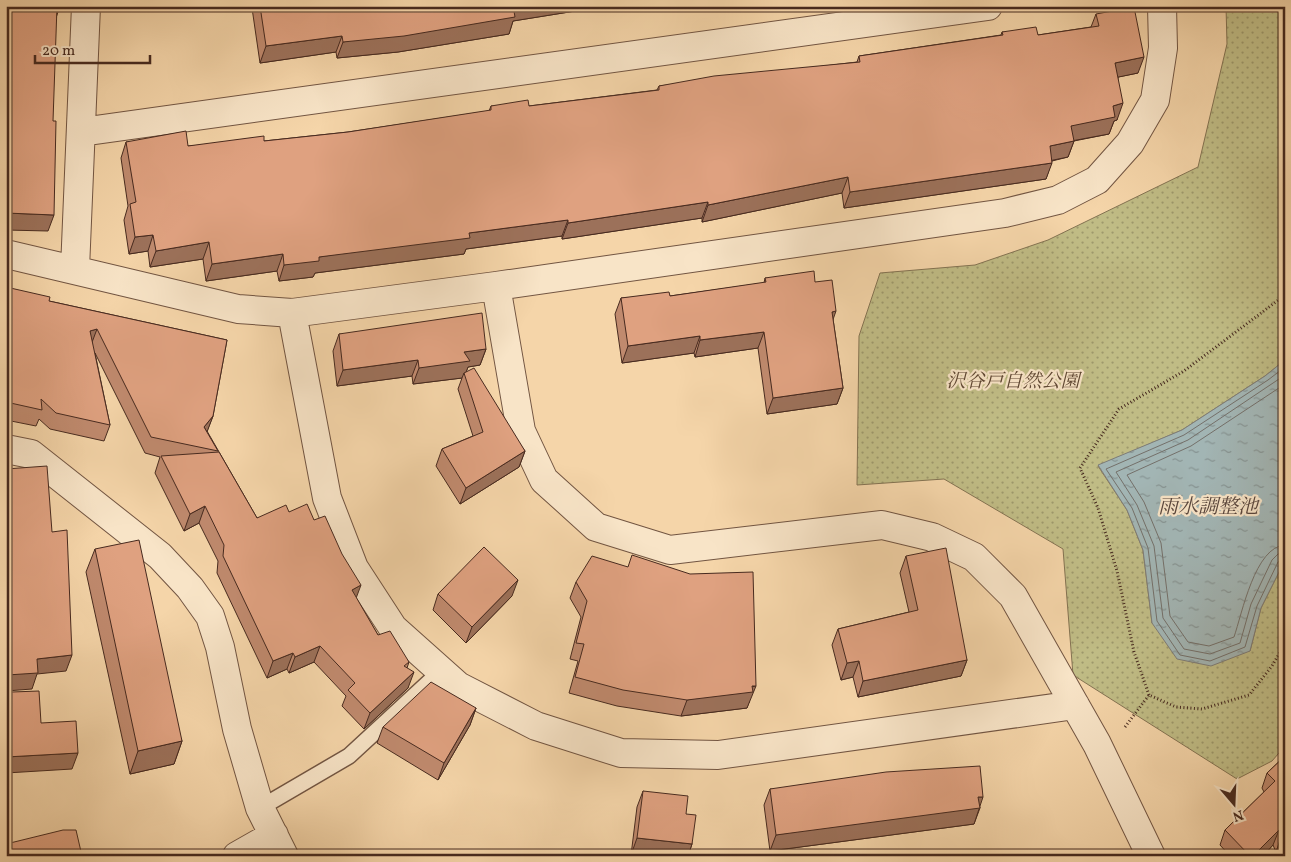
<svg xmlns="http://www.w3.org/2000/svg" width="1291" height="862" font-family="Vollkorn,'Noto Serif JP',serif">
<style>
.park{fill:url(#park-dots);stroke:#847352}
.water{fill:url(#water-ripples);stroke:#7e7d78}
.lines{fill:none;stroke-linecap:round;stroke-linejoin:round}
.shore{stroke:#74706a;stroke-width:1}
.lane-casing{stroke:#725542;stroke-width:18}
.street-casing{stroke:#725542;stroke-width:30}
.path{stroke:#472a1f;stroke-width:3;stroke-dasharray:1 2.5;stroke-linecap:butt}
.lane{stroke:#f8e4c7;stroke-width:15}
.street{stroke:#f8e4c7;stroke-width:28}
.wall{fill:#c08a6e;stroke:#472a1f}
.shaded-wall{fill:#9c715a;stroke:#472a1f}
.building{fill:#dfa180;stroke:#472a1f}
.labels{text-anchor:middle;stroke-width:4.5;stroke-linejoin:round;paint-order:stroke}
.park-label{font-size:19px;font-style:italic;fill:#5f4733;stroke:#f8e4c7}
.water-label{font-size:20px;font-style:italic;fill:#59463d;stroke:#f8e4c7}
</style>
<defs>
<pattern id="park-dots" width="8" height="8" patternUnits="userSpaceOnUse" patternTransform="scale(1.25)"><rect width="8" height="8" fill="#c0bc85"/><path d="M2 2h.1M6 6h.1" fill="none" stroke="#9e996c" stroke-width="1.8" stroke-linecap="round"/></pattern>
<pattern id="water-ripples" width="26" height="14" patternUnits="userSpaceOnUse" patternTransform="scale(1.25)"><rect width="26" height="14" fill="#a2b5b4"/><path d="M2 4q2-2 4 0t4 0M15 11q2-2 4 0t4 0" fill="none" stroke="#869392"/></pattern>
</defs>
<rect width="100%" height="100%" fill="#f5d5a9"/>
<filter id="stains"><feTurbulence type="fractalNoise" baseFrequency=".004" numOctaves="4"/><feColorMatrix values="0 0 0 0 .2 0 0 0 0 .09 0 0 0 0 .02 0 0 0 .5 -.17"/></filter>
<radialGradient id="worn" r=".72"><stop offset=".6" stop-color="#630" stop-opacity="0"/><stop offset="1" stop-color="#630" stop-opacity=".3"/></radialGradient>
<path class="park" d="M1226 6H1285V360L1265 376 1182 430 1098 466 1127 510 1143 550 1152 623 1250 651 1261 608 1285 560V746L1272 761 1237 779 1073 675 1063 549 944 479 857 485 859 336 880 273 975 265 1048 240 1198 167 1227 44Z"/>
<path class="water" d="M1285 360V560L1261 608 1250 651 1211 666 1177 659 1152 623 1143 550 1127 510 1098 465 1182 430 1265 376Z"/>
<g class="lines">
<path class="shore" d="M1285 367 1268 380 1184 435 1106 469 1132 508 1148 548 1157 621 1180 655 1210 661 1245 647 1257 606 1278 562 1285 559
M1285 375 1188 440 1116 472 1137 505 1154 546 1163 618 1184 649 1210 654 1240 643 1251 604 1272 560 1278 554 1285 553
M1285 384 1191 446 1127 475 1144 502 1161 543 1170 616 1188 642 1209 646 1234 637C1242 614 1255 546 1285 545"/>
<g class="lane-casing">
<path id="lane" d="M260 808 349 756 441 671"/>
</g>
<g class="street-casing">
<path id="street" d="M81 132 988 6
M6 254 238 309 292 313 496 286 1005 213 1058 200 1097 180 1130 143 1155 100 1163 48 1162 6
M75 269 86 6
M496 286 521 431 544 480 596 527 670 550 882 525 932 537 974 557 1013 596 1097 744 1151 856
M292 313 327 498 354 568 393 628 458 686 536 726 621 753 718 755 1075 705
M6 449 31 454 160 556 190 588 210 616 220 647 237 729 260 808 284 856
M237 856 274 835"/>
</g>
<path class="path" d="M1149 695 1134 652 1117 571 1098 508 1080 468 1119 409 1184 371 1285 295
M1125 727 1149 695 1176 707 1202 709 1249 695 1272 666 1285 644"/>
<use href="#lane" class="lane"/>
<use href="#street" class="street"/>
</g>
<path class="wall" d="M253 6H594V8L513 21 509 34 398 52 337 58 336 52 260 63 252 8Z
M1096 14 1138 73 1118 77 1117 120 1114 121 1109 134 1074 141 1068 157 1052 161 1046 179 844 208 842 193 702 222V218L562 239V236L466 249 464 254 315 273 313 277 279 281 277 271 206 281 203 259 150 267 148 251 129 254 124 220 128 206 121 158 126 142 188 146 264 141 348 132 489 111 491 106H529L657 90 659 86 857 62 859 56 1001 35 1002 32 1038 35 1091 27Z
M765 278 815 282 833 319 843 388 837 404 767 414 758 348 695 357 694 353 622 363 615 314 621 298 670 296 764 283Z
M6 287 49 301 227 340 213 416 207 431 257 518 289 512 314 520 356 598 378 635 409 662 407 668 408 688 364 729 342 706 346 696 314 662 289 673 287 669 267 678 217 573 218 561 199 523 184 531 155 473 160 457 145 453 95 353 110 425 104 441 50 429 39 419 36 426 6 420Z
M339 334 486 349 480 365 468 367 466 372 525 451 519 467 460 504 436 466 442 449 473 436 458 389 462 378 413 384 412 376 337 386 333 351Z
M95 549 182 741 174 764 130 774 86 572Z
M906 556 967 660 961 676 858 697 853 677 841 680 832 645 838 629 909 612 900 573Z
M576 582 750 702H749L747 708 681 716 617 706 569 693 578 661 570 659 581 617 570 598Z
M438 594 512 596 466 643 433 610Z
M476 708 470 725 438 780 377 743 383 727Z
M1285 756V843L1276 852 1273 845 1263 856H1230L1220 845 1225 830 1264 792 1262 788 1267 773Z
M770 789 980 807V808L974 824 770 851 764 805Z
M643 791 686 814 692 844 688 856H641L631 855 637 807Z"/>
<path class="shaded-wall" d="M55 6H60L56 18Z
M512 6H594V8L513 21 509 34 398 52 337 58 343 42Z
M342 36 336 52 260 63 266 46Z
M1144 57 1138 73 1109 79 1115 63Z
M1123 103 1117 120 1114 121 1109 134 1066 142 1071 126 1113 106Z
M1074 141 1068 157 1044 162 1050 146Z
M1052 163 1046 179 844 208 850 192Z
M848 177 842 193 702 222 708 205Z
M708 202 702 218 562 239 568 223Z
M6 213 54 215 48 231 6 230Z
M568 220 562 236 466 249 464 254 315 273 313 277 279 281 284 265 319 257 469 233Z
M153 235 148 251 129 254 135 237Z
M209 242 203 259 150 267 156 251Z
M283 254 277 271 206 281 212 264Z
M836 311 830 328 832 312Z
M97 329 91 345 90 331Z
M764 332 758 348 695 357 700 340Z
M700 336 694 353 622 363 628 346Z
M486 349 480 365 468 367 465 375 464 373 462 378 413 384 419 368 464 352Z
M418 360 412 376 337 386 343 370Z
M843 388 837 404 767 414 773 398Z
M213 416 207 432 204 427Z
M525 451 519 467 460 504 466 488Z
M205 506 199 523 184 531 190 514Z
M518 580 512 596 466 643 472 627Z
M361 585 355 601 352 590Z
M320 646 314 662 289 673 295 657Z
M293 653 287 669 267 678 273 661Z
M72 655 66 671 37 674 32 689 6 691V677L7 675 37 659Z
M967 660 961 676 858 697 863 681Z
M859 661 853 677 841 680 847 663Z
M414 672 408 688 364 729 370 713Z
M756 686 747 708 681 716 687 700Z
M476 708 470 725 438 780 444 763Z
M182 741 174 764 130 774 138 751Z
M78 753 72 769 6 773V757Z
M978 797H983L974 824 770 851 776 835Z
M1279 830 1273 845 1263 856H1253Z
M1285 833V843L1276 852 1281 837Z
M637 838 692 844 688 856H641L631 855Z"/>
<path class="building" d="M6 6H57L53 121H56L54 215 6 213Z
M260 6H513L515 17 404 36 343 42 342 36 266 46Z
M1134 7 1144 57 1115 63 1123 103 1113 106 1115 117 1071 126 1074 141 1050 146 1052 163 850 192 848 177 708 205V202L568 223V220L469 233 470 238 319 257V261L284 265 283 254 212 264 209 242 156 251 153 235 135 237 130 204 136 202 126 142 186 131 188 146 264 136V141L348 132 491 110V106L528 100 529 106 659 90V86L714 76 860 62 859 56 1003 35 1002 32 1036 27 1038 35 1099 26 1096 14Z
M814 271 815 282 832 280 836 311 832 312 843 388 773 398 764 332 700 340V336L628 346 621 298 669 292 670 296 766 282 765 278Z
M6 287 50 297 49 301 227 340 213 416 204 427 218 451 151 437 97 329 90 331 110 425 56 413 41 399 42 410 6 402Z
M482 313 486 349 464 352 470 361 419 368 418 360 343 370 339 334Z
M474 368 525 451 466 488 442 449 483 432 464 373Z
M219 452 257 518 286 505 289 512 307 504 314 520 325 516 342 554 361 585 352 590 378 635 390 631 409 662 404 666 414 672 370 713 348 690 355 683 320 646 295 657 293 653 273 661 223 556 224 545 205 506 190 514 161 456Z
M47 466 52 532 67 530 72 655 37 659 38 673 7 675 6 677V469Z
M139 540 182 741 138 751 95 549Z
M484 547 518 580 472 627 438 594Z
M946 548 967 660 863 681 859 661 847 663 838 629 918 610 906 556Z
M632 555 690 574 753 572 756 686H752L753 692 687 700 623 690 575 677 584 644 576 643 587 601 576 582 592 556 628 567Z
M431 682 476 708 444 763 383 727Z
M6 690 12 692 39 691 41 723 76 721 78 753 6 757Z
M1285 756V833L1281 837 1279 830 1253 856H1250L1225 830 1275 781 1267 773Z
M980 766 983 797H978L980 808 776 835 770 789 886 772Z
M643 791 688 796 686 814 696 815 692 844 637 838Z
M63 830H76L82 856H6V844Z"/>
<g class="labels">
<g class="park-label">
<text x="1013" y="387">沢谷戸自然公園</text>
</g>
<g class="water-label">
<text x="1208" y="513">雨水調整池</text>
</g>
</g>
<rect width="1291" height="862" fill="none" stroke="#f5d5a9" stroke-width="25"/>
<rect x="8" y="8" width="1276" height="847" fill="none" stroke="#472a1f" stroke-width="2.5"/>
<rect x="12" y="12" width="1266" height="837" fill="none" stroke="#472a1f"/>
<g transform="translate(1234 804) rotate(161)" stroke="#f8e4c7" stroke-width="4" paint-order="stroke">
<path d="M0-4L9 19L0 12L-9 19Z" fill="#472a1f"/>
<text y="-8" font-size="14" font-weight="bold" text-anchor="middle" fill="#472a1f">N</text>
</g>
<path d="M35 55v8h115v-8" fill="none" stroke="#472a1f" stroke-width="2.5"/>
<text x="42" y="55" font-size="15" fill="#472a1f" stroke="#f8e4c7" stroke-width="4" paint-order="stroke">20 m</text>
<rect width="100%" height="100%" filter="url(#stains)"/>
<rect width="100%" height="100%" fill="url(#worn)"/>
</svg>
